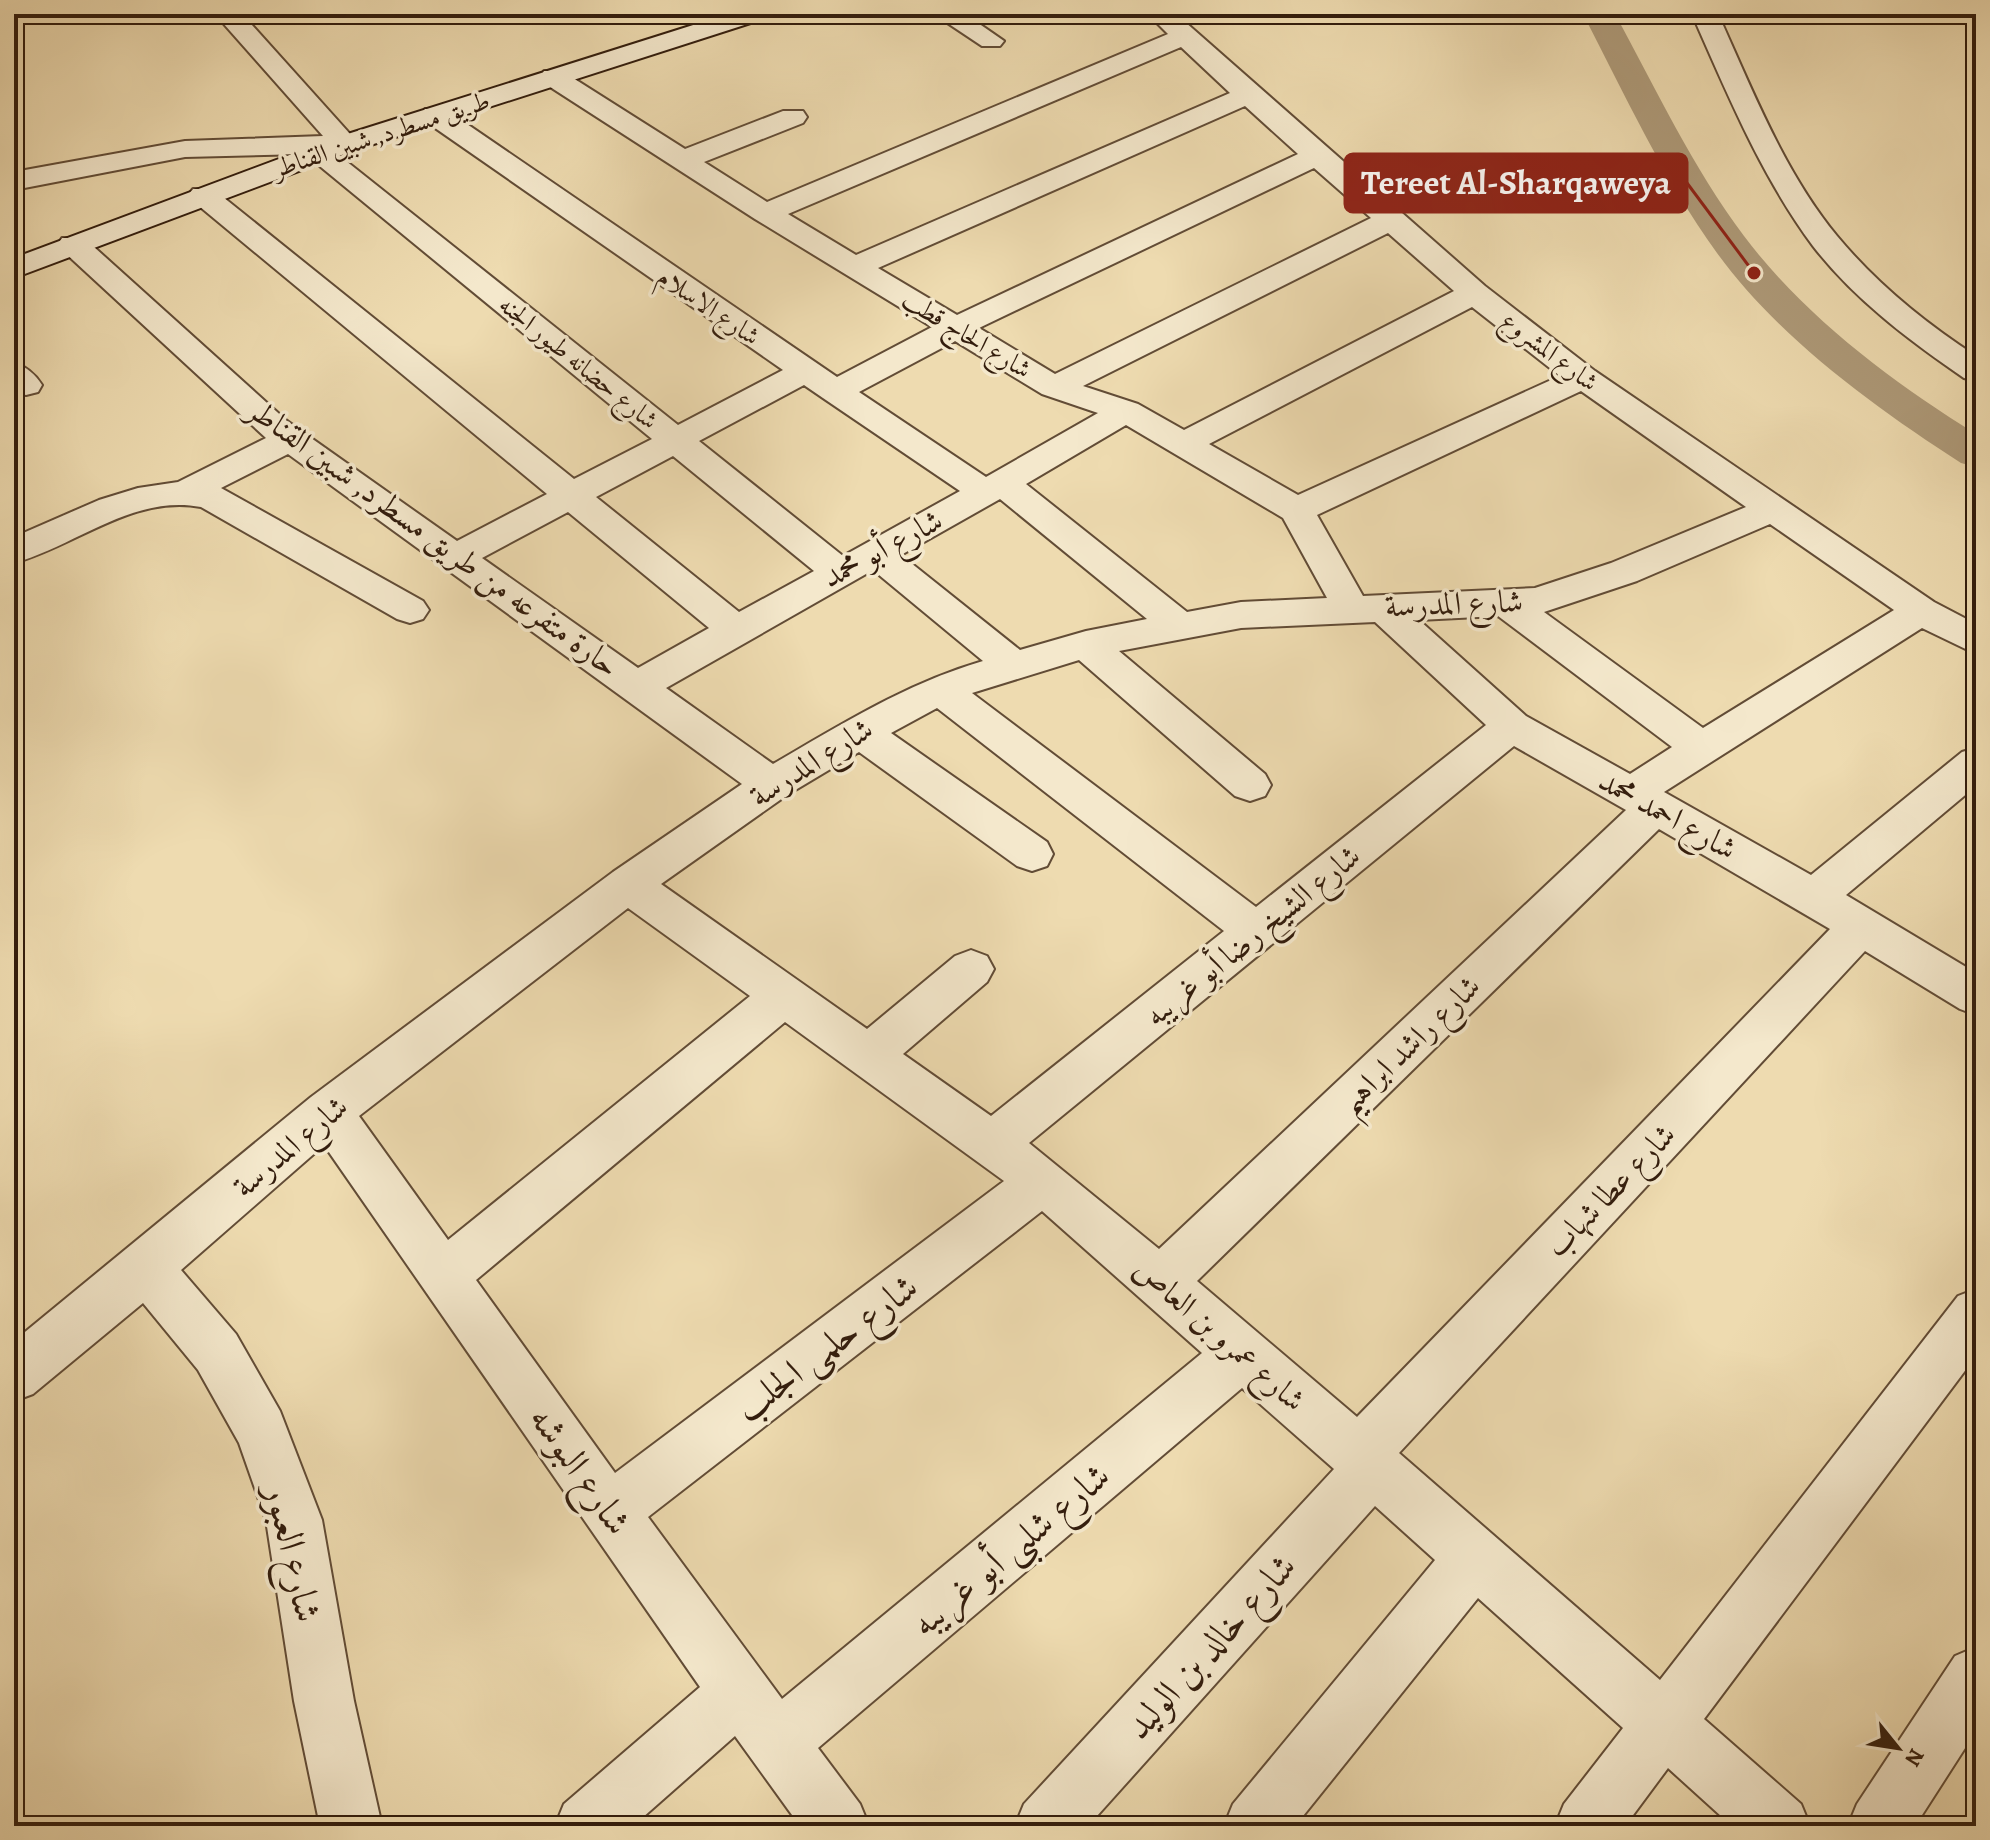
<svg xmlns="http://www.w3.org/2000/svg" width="1990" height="1840" font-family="Alegreya,Amiri,serif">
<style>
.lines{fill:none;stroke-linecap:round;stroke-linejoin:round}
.canal{fill:#ae9a79;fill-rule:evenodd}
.street-casing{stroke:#624c36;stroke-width:4}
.secondary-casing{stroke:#331d0d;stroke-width:4}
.street{fill:#f4e8cc;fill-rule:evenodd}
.secondary{fill:#f4e8cc;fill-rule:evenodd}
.labels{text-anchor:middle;stroke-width:7;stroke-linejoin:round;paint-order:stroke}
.far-street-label{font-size:26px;fill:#331d0d;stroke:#f4e8cc}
.street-label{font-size:32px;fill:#331d0d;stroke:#f4e8cc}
.near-street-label{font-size:38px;fill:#331d0d;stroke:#f4e8cc}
.leader{fill:none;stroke:#8f2418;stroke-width:3}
.callout-dot{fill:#8f2418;stroke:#f4e8cc;stroke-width:3}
.callout{fill:#8f2418;stroke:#8f2418;stroke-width:3}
.callout-label{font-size:34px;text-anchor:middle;font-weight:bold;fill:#fff}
</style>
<rect width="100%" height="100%" fill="#eedbb0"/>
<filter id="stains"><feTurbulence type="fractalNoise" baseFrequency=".0025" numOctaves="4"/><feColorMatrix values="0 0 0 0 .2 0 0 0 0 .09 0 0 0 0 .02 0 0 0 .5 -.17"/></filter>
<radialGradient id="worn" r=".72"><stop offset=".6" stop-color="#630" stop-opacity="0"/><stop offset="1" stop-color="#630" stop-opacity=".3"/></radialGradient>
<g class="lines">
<path class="canal" d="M1583 14H1615C1656 89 1693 168 1744 236 1804 316 1892 382 1976 434V467L1961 463C1873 406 1779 338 1717 253 1663 178 1625 95 1583 14Z"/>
<g class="street-casing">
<path id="street" d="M215 14H242L359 144 355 150 336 153 678 425 783 370 425 121 421 115 425 109H445L837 377 932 327 755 219 544 83 540 77 544 71H562L685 149 783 111H803L807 117 803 123 704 162 767 202 1168 34 1148 14H1176L1485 286 1595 371 1934 602 1976 624V654L1922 628 1664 792 1811 875 1962 752 1976 748V786L1846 895 1976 973V1015L1960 1009 1865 951 1399 1453 1660 1680 1958 1296 1976 1289V1356L1704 1719 1801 1804 1810 1826H1732L1668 1768 1625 1826H1555L1564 1804 1623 1728 1478 1598 1295 1826H1224L1233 1804 1435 1560 1375 1506 1088 1826H1015L1024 1804 1334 1469 1242 1388 818 1748 860 1804 869 1826H800L735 1736 633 1826H555L564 1804 700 1687 324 1145 181 1270 236 1334 280 1411 322 1520 354 1701 382 1826H320L294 1701 266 1520 239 1443 198 1370 143 1303 33 1394 14 1401V1341L311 1097 613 872 742 784 288 454 221 488 423 601 429 610 423 619 410 623 397 619 201 507C133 494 76 546 14 563V537L99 500 138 488 178 482 266 438 62 250 58 244 62 238H84L287 421 457 541 547 494 193 201 188 195 193 189H213L574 479 652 439 305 154 185 157 14 190V172L185 141 323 136ZM1181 47 1230 93 856 255 788 214ZM1245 106 1298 154 957 315 878 268ZM1314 168 1371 218 1055 374 979 328ZM1388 233 1454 291 1184 430 1138 404 1083 386ZM1472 307 1560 376 1298 495 1209 444ZM955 341 1042 394 1098 413 986 477 859 392ZM804 385 823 398 960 491 843 556 699 441ZM1581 391 1746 507 1611 563 1535 588 1363 596 1317 515ZM1126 425 1283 518 1327 598 1241 602 1187 612 1026 484ZM673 456 814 571 739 612 596 497ZM1000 499 1147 619 1086 631 1020 650 901 555ZM568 512 709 628 638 668 482 558ZM1770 524 1894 610 1703 728 1544 612 1637 581ZM873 570 983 661C905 684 842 724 773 764L666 688ZM1498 616 1672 747 1630 774 1526 716 1419 620ZM1375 622 1486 725 1256 907 972 693 1079 660 1235 796 1250 801 1265 796 1271 785 1265 774 1119 651 1241 628ZM937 708 1224 931 991 1116 903 1054 987 982 994 969 987 956 971 950 955 956 867 1029 661 884 787 795 859 752 1017 866 1032 871 1047 866 1053 854 1047 842 891 733ZM1514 746 1626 810 1159 1249 1029 1143ZM1659 829 1830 929 1357 1417 1197 1281ZM628 908 750 996 448 1240 359 1116ZM785 1022 1004 1181 615 1473 476 1280ZM1042 1211 1202 1353 782 1699 648 1517Z
M934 14H965L1004 41 1000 46H982Z
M1692 14H1718C1752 89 1784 172 1837 236 1876 283 1925 323 1976 356V381L1964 378C1910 341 1854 299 1813 246 1761 176 1727 93 1692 14Z
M14 363C27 367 35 374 42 385L38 392 26 395 14 392Z
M1976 1647V1731L1915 1826H1848L1857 1804 1955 1656Z"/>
</g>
<g class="secondary-casing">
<path id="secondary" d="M728 14H767L763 19 355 150 14 278V258L335 138Z"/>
</g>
<use href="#street" class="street"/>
<use href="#secondary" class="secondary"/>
</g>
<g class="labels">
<g class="far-street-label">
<text transform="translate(381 134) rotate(-18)" y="9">طريق مسطرد, شبين القناطر</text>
<text transform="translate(709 306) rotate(34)" y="9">شارع الاسلام</text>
<text transform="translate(967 334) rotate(31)" y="9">شارع الحاج قطب</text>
<text transform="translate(1550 351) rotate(37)" y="9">شارع المشروع</text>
<text transform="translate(579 362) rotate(39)" y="9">شارع حضانه طيور الجنه</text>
</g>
<g class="street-label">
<text transform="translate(434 537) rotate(36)" y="11">حارة متفرعه من طريق مسطرد, شبين القناطر</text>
<text transform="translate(882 548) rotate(-28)" y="11">شارع أبو محمد</text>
<text transform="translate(1454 603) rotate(-2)" y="11">شارع المدرسة</text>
<text transform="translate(811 762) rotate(-32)" y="11">شارع المدرسة</text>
<text transform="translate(1668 814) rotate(29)" y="11">شارع احمد محمد</text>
<text transform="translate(1252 935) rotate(-39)" y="11">شارع الشيخ رضا أبو غريبه</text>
<text transform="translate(1409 1044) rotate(-44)" y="11">شارع راشد ابراهيم</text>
<text transform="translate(290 1146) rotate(-40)" y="11">شارع المدرسة</text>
<text transform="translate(1610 1190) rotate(-46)" y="11">شارع عطا شهاب</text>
<text transform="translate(1220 1334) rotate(41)" y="11">شارع عمرو بن العاص</text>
</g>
<g class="near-street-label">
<text transform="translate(826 1347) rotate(-37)" y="13">شارع حلمى الجلب</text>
<text transform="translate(581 1470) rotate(55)" y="13">شارع البوشه</text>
<text transform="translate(1010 1549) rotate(-40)" y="13">شارع شلبى أبو غريبه</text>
<text transform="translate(294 1553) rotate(77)" y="13">شارع العبور</text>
<text transform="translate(1210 1646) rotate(-48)" y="13">شارع خالد بن الوليد</text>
</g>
</g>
<path class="leader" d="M1754 273L1687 183"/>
<circle class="callout-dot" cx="1754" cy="273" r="8"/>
<rect class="callout" x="1345" y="154" width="342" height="58" rx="8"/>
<g class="callout-label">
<text x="1516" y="194">Tereet Al-Sharqaweya</text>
</g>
<rect width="1990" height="1840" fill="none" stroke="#eedbb0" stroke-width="48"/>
<rect x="16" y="16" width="1958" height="1808" fill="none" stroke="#331d0d" stroke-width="4"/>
<rect x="24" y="24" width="1942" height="1792" fill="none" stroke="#331d0d" stroke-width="2"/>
<g transform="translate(1898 1748) rotate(120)" stroke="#f4e8cc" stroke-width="6" paint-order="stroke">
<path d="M0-6L14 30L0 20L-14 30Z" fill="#331d0d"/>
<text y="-12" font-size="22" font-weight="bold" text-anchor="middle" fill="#331d0d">N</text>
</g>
<rect width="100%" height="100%" filter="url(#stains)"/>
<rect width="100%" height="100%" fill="url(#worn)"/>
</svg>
